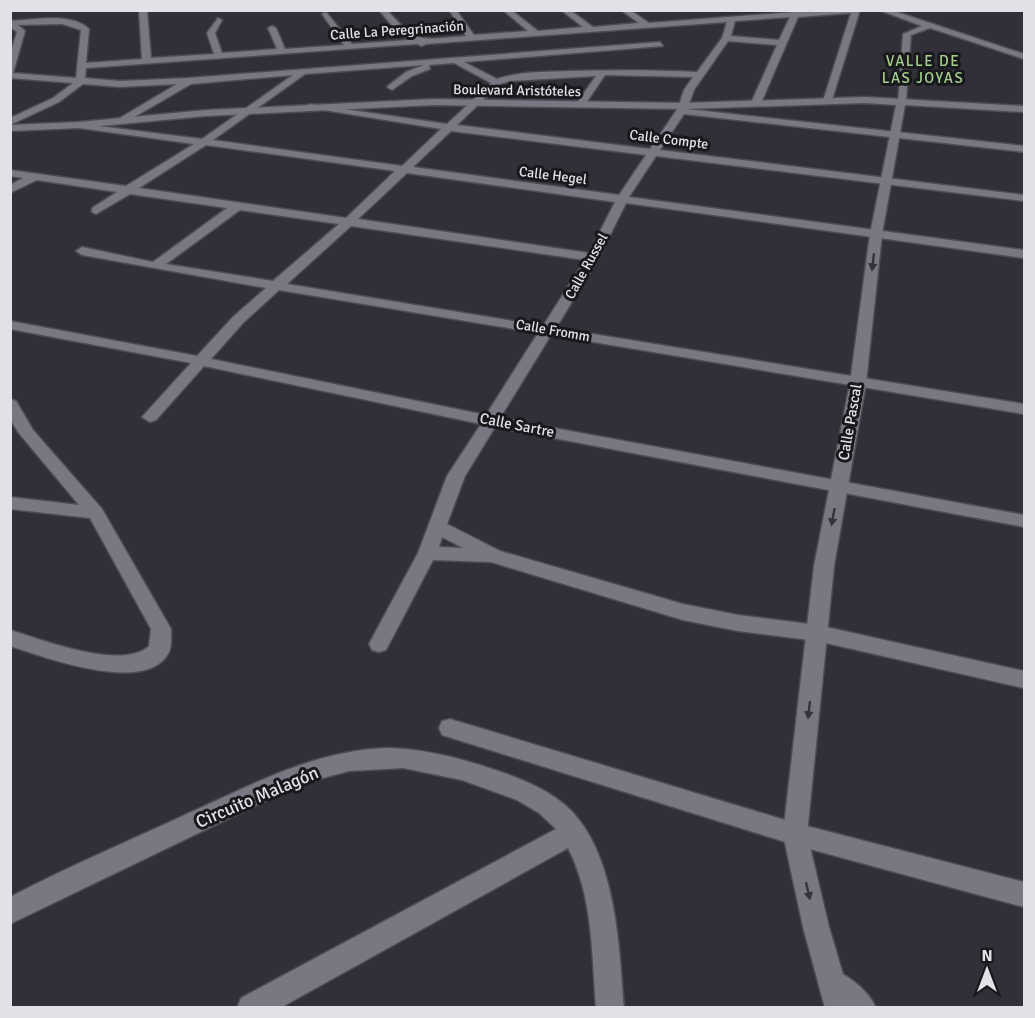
<svg xmlns="http://www.w3.org/2000/svg" width="1035" height="1018" font-family="Signika,sans-serif">
<style>
.lines{fill:none;stroke-linecap:round;stroke-linejoin:round}
.street-casing{stroke:#4d4c53;stroke-width:3}
.secondary-casing{stroke:#4d4c53;stroke-width:3}
.street{fill:#797781;fill-rule:evenodd}
.secondary{fill:#797781;fill-rule:evenodd}
.oneway{fill:#36343a}
.labels{text-anchor:middle;stroke-width:6;stroke-linejoin:round;paint-order:stroke}
.far-street-label{font-size:14px;fill:#e2e1e7;stroke:#19181c}
.far-quarter-label{font-size:15px;letter-spacing:1.5px;fill:#a7d08d;stroke:#19181c}
.street-label{font-size:15px;fill:#e2e1e7;stroke:#19181c}
.near-street-label{font-size:18px;fill:#e2e1e7;stroke:#19181c}
</style>
<rect width="100%" height="100%" fill="#313038"/>
<g class="lines">
<g class="street-casing">
<path id="street" d="M139 10H147L151 58 214 54 207 33 218 18 222 20 215 33 222 53 277 49 268 28 272 26 276 28 285 49 344 45 322 14 326 12 352 44 409 40 399 34 379 10H387C419 46 421 39 466 36L449 10H456L474 35 528 31 503 10H511L538 31 583 27 561 10H570L593 27 639 23 621 10H630L649 23 795 12 860 10 831 103 823 101 851 13 798 17 761 103 756 106 751 103 777 45 728 41 694 90 687 109 1024 146V152L684 114 660 150 1024 195V201L656 156 629 197 1024 250V258L626 203 599 257 556 328 1024 404V414L551 335 500 418 1024 515V527L495 427 465 476 447 524 500 551 683 604 738 615 817 625 1024 671V688L817 641 738 631 683 620 491 562 433 560 386 650 379 652 372 650 369 644 418 553 447 476 481 424 204 366 156 420 150 422 142 417 191 363 10 329V321L197 356 233 317 266 288 82 255 76 251 82 247 153 262 227 208 130 194 96 214 92 212V208L117 192 37 180 10 193V185L23 178 10 176V170L126 186 194 144 79 128 75 127V123L202 139 293 75 191 84 124 123 120 122V118L177 84 120 87 83 84 59 102 10 125V118L53 98 73 83 10 78V54L17 32 10 27V21C33 20 72 12 89 29L86 63 142 59ZM790 17 779 40 731 36 735 21ZM727 22 722 38 697 72C655 70 613 70 571 71 547 72 520 71 497 79L464 62 663 46 660 42 188 78 120 81 85 78 86 68 417 44 422 46 426 44ZM62 24 81 30 76 78 13 73 25 31 18 25ZM454 63 491 83 447 124 310 104 305 107 441 129 402 166 213 140 305 74 424 65 406 72 389 85 387 87 392 90 412 76 430 69 429 65ZM605 75 693 77 684 90 678 108 650 149 457 125 500 84 510 81 596 76 576 104 581 107 584 106ZM451 131 646 155 619 195 413 167ZM206 145 395 171 346 218 139 188ZM407 173 615 202 589 253 358 219ZM240 210 339 224 273 281 166 264ZM351 226 585 260 543 326 287 284ZM279 290 538 333 486 415 211 359 243 323ZM442 537 463 548 439 547Z
M879 10H891L1024 54V59L930 28 911 35 906 101 898 103 903 34 922 26Z
M10 399 16 401 33 430 102 509 171 629C171 636 172 646 169 652 147 696 44 657 10 646V630C43 640 122 671 149 646L151 629 90 518 10 509V497L79 505 18 432 10 419Z
M450 719 795 823 1024 882V907L795 845 442 735 439 728 442 721Z
M388 748C425 749 460 758 495 770 520 778 545 788 565 805 616 849 619 945 624 1008H596C592 955 593 896 568 848L280 1008H237L241 998 556 829 539 813 517 800 462 780 403 768 349 771 308 782 269 799 10 924V897C69 866 129 841 189 813 253 784 316 750 388 748Z
M833 969C849 976 869 991 876 1008H840L823 993 819 983 823 973Z"/>
</g>
<g class="secondary-casing">
<path id="secondary" d="M865 97 1024 106V112L905 105 882 234 866 383 834 566 807 834 829 927 853 1008H825L803 927 783 834 814 566 850 383 870 234 896 105 865 103 684 109 434 105 206 116 79 128 10 131V125L79 122 206 110 434 99 684 103Z"/>
</g>
<use href="#street" class="street"/>
<use href="#secondary" class="secondary"/>
</g>
<defs><path id="oneway-solid" d="M-6-.8H1V-3.2L6.5 0L1 3.2V.8H-6Z" transform="scale(1.5)"/></defs>
<g class="oneway">
<use href="#oneway-solid" transform="translate(873 262) rotate(97)"/>
<use href="#oneway-solid" transform="translate(833 517) rotate(100)"/>
<use href="#oneway-solid" transform="translate(809 710) rotate(96)"/>
<use href="#oneway-solid" transform="translate(808 891) rotate(77)"/>
</g>
<g class="labels">
<g class="far-street-label">
<text transform="translate(397 30) rotate(-4)" y="5">Calle La Peregrinación</text>
<text transform="translate(517 90) rotate(1)" y="5">Boulevard Aristóteles</text>
<text transform="translate(669 139) rotate(7)" y="5">Calle Compte</text>
<text transform="translate(553 175) rotate(7)" y="5">Calle Hegel</text>
<text transform="translate(586 266) rotate(-61)" y="5">Calle Russel</text>
<text transform="translate(553 330) rotate(10)" y="5">Calle Fromm</text>
</g>
<g class="far-quarter-label">
<text x="923" y="66">VALLE DE<tspan x="923" dy="17">LAS JOYAS</tspan></text>
</g>
<g class="street-label">
<text transform="translate(850 422) rotate(-80)" y="5">Calle Pascal</text>
<text transform="translate(517 425) rotate(11)" y="5">Calle Sartre</text>
</g>
<g class="near-street-label">
<text transform="translate(257 797) rotate(-23)" y="6">Circuito Malagón</text>
</g>
</g>
<rect width="1035" height="1018" fill="none" stroke="#e2e1e7" stroke-width="24"/>
<g transform="translate(987 970)" stroke="#19181c" stroke-width="4.5" paint-order="stroke">
<path d="M0-4.5L10 22L0 15L-10 22Z" fill="#e2e1e7"/>
<text y="-9" font-size="16" font-weight="bold" text-anchor="middle" fill="#e2e1e7">N</text>
</g>
</svg>
